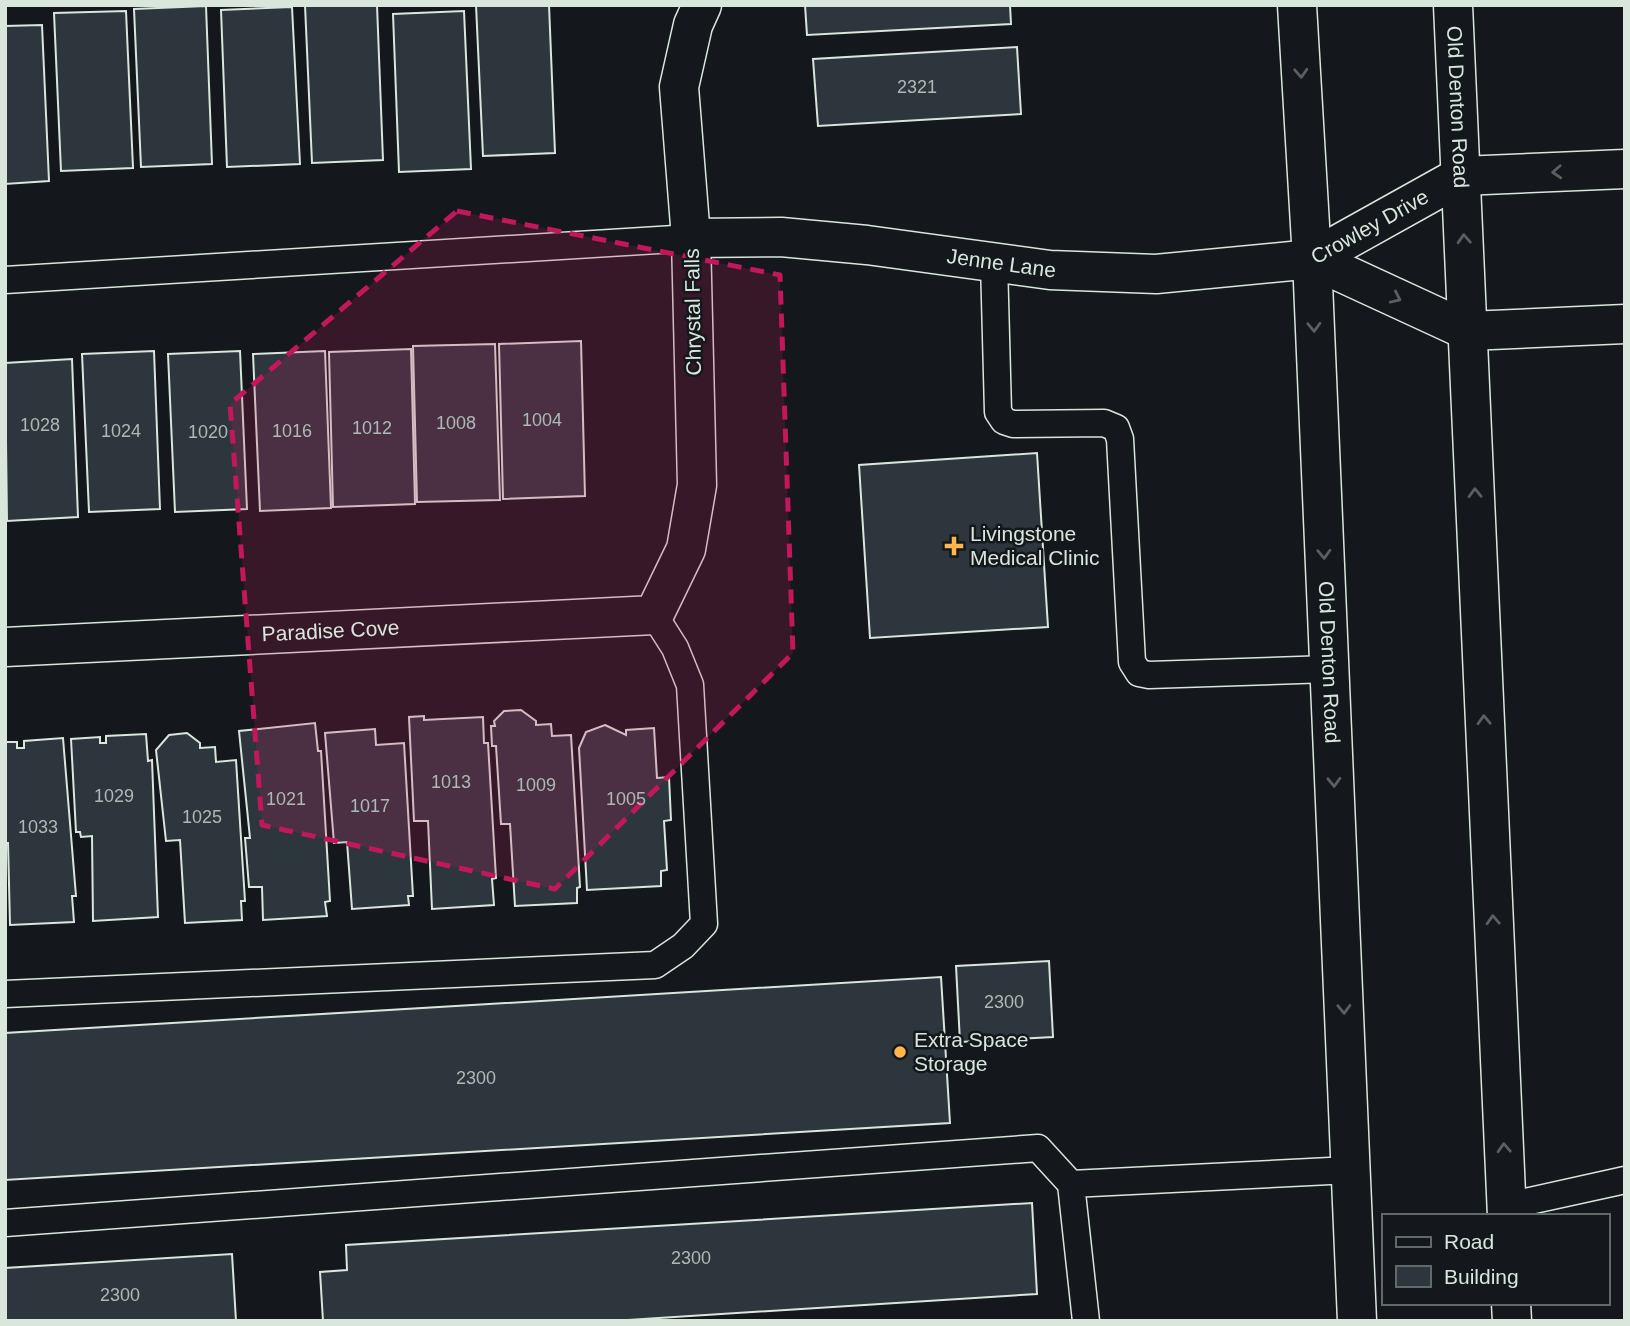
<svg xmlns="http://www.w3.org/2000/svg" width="1630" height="1326" font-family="Helvetica,sans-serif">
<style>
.building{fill:#2c363c;stroke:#d8e6dc;stroke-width:2}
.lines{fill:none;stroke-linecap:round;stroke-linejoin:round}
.service-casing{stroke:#d8e6dc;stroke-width:29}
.minor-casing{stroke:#d8e6dc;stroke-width:41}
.secondary-casing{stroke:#d8e6dc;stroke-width:41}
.service{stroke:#14181c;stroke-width:26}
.minor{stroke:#14181c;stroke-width:38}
.secondary{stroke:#14181c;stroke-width:38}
.oneway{stroke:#59605f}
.marked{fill:#c2185b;fill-opacity:0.2;stroke:#c2185b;stroke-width:5;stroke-dasharray:14 9;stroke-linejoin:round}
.poi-dot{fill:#ffb74d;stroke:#14181c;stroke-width:2.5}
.labels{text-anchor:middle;stroke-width:5;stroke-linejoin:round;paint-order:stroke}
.number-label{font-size:18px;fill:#adbab4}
.street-label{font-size:21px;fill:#d8e6dc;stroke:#14181c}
.poi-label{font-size:21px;fill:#d8e6dc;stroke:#14181c;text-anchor:start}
</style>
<rect width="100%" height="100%" fill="#14181c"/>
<path class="building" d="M305 5H377L383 160 312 163Z
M476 5H549L555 153 483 156Z
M805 5H1010L1011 24 807 35Z
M206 6 212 164 141 167 134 9Z
M292 7 300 164 227 167 221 10Z
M126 11 133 168 61 171 54 13Z
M464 11 471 169 399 172 393 14Z
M42 25 49 181 5 184V26Z
M1017 47 1021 114 818 126 813 59Z
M581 341 585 496 503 499 499 344Z
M495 344 500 500 417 502 413 346Z
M411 349 415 504 333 507 329 352Z
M154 351 160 509 89 512 82 354Z
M240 351 247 509 175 512 168 354Z
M325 351 331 508 260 511 253 354Z
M72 359 78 517 7 521 5 363Z
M1037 453 1048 627 870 638 859 465Z
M521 710 536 721V725L551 724 552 736 571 735 580 887 577 888V903L515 906 510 824H501L496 746H492L491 726H495L494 721 504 711Z
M424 716V720L483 717 484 743H488L496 878 492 879 494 905 432 909 428 821H414L409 717Z
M315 723 318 751H321L330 901 325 902 327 916 263 920 262 887H249L245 838H250L239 731Z
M605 725 626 735V730L654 728 657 778 669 777 671 820 664 821 667 870 661 871V886L587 890 579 748 586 732Z
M375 729 376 745 404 743 413 896H408L409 905 352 909 347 842 334 843 325 733Z
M187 733 200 743V748L215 747 216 762 236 760 245 901H241L242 920 185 923 180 840 166 841 156 750 169 735Z
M146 734 148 761 152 760 158 917 93 921 92 836 81 837 80 832H76L71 739 100 737V743H106V736Z
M63 738 76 896H72L74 922 10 925 8 843H5V742H17V748H24V741Z
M1049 961 1053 1037 960 1042 956 966Z
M941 977 950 1123 5 1180V1033Z
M1032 1203 1037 1294 612 1321H323L320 1272 347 1270 346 1245Z
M232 1254 236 1321H5V1268Z"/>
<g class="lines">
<g class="service-casing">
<path id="service" d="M994 262 998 412 1004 421 1013 424 1104 423 1116 428 1120 439 1132 662 1139 673 1149 675 1329 669
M5 280 691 238
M5 994 655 965 683 946 704 924 690 685 675 648 654 615
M1071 1184 1350 1170
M1507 1206 1625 1180
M5 1223 1038 1148 1071 1184 1086 1321"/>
</g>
<g class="minor-casing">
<g id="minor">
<path id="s1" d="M691 238 781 237 867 245 1050 270 1156 274 1312 259 1461 176 1625 169"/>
<path d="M1312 259 1468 331 1625 324"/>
<path id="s2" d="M5 647 654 615 686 549 697 485 691 238 679 87 693 25 702 5"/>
</g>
</g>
<g class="secondary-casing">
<g id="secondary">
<path id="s3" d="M1297 5 1312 259 1357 1321"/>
<path id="s4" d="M1453 5 1507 1216"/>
<path d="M1511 1303 1512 1321"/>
</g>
</g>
<use href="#service" class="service"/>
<use href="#minor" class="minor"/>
<use href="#secondary" class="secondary"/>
</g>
<defs><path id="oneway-chevron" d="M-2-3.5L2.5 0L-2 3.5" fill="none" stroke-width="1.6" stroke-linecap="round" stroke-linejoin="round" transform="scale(1.75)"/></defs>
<g class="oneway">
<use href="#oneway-chevron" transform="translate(1301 73) rotate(87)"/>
<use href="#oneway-chevron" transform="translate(1557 172) rotate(177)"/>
<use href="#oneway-chevron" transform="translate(1464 239) rotate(-93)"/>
<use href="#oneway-chevron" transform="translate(1396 298) rotate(25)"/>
<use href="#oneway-chevron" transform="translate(1314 327) rotate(88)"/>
<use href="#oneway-chevron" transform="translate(1475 493) rotate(-92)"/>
<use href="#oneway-chevron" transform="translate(1324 554) rotate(88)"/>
<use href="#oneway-chevron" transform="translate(1484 720) rotate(-92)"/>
<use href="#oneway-chevron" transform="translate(1334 782) rotate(88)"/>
<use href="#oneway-chevron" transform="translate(1493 920) rotate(-93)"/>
<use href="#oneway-chevron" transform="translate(1344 1009) rotate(88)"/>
<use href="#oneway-chevron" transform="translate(1504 1148) rotate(-93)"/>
</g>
<path class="marked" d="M457 211 780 275 793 653 555 889 262 825 230 404Z"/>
<g class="poi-dot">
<path d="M950.5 535.5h7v7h7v7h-7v7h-7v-7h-7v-7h7z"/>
<circle cx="900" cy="1052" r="7"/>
</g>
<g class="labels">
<g class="number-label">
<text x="917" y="93">2321</text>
<text x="542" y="426">1004</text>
<text x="456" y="429">1008</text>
<text x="40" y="431">1028</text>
<text x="372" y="434">1012</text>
<text x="121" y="437">1024</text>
<text x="292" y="437">1016</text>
<text x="208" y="438">1020</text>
<text x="451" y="788">1013</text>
<text x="536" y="791">1009</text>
<text x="114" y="802">1029</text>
<text x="286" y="805">1021</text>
<text x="626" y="805">1005</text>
<text x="370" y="812">1017</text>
<text x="202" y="823">1025</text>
<text x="38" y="833">1033</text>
<text x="1004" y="1008">2300</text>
<text x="476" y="1084">2300</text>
<text x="691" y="1264">2300</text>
<text x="120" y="1301">2300</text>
</g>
<g class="street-label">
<text dy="7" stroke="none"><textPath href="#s4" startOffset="102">Old Denton Road</textPath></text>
<text dy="7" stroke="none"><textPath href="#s1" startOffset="690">Crowley Drive</textPath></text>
<text dy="7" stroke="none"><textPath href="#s1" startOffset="312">Jenne Lane</textPath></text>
<text transform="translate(693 312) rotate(-91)" y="7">Chrystal Falls</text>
<text dy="7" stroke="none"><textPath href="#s2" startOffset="326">Paradise Cove</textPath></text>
<text dy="7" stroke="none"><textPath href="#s3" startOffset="658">Old Denton Road</textPath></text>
</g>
<g class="poi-label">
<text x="970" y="541">Livingstone<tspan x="970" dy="24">Medical Clinic</tspan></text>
<text x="914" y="1047">Extra Space<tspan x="914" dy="24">Storage</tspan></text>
</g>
</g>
<rect width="1630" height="1326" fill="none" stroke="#d8e6dc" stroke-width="14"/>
<rect x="1382" y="1214" width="228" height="91" fill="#14181c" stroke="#626a69" stroke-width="2"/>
<rect x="1396" y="1237" width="35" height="10" fill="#14181c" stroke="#626a69" stroke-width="2"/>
<text x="1444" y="1249" font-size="21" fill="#d8e6dc">Road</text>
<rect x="1396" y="1266" width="35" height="21" fill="#2c363c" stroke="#626a69" stroke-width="2"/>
<text x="1444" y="1284" font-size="21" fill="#d8e6dc">Building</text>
</svg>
